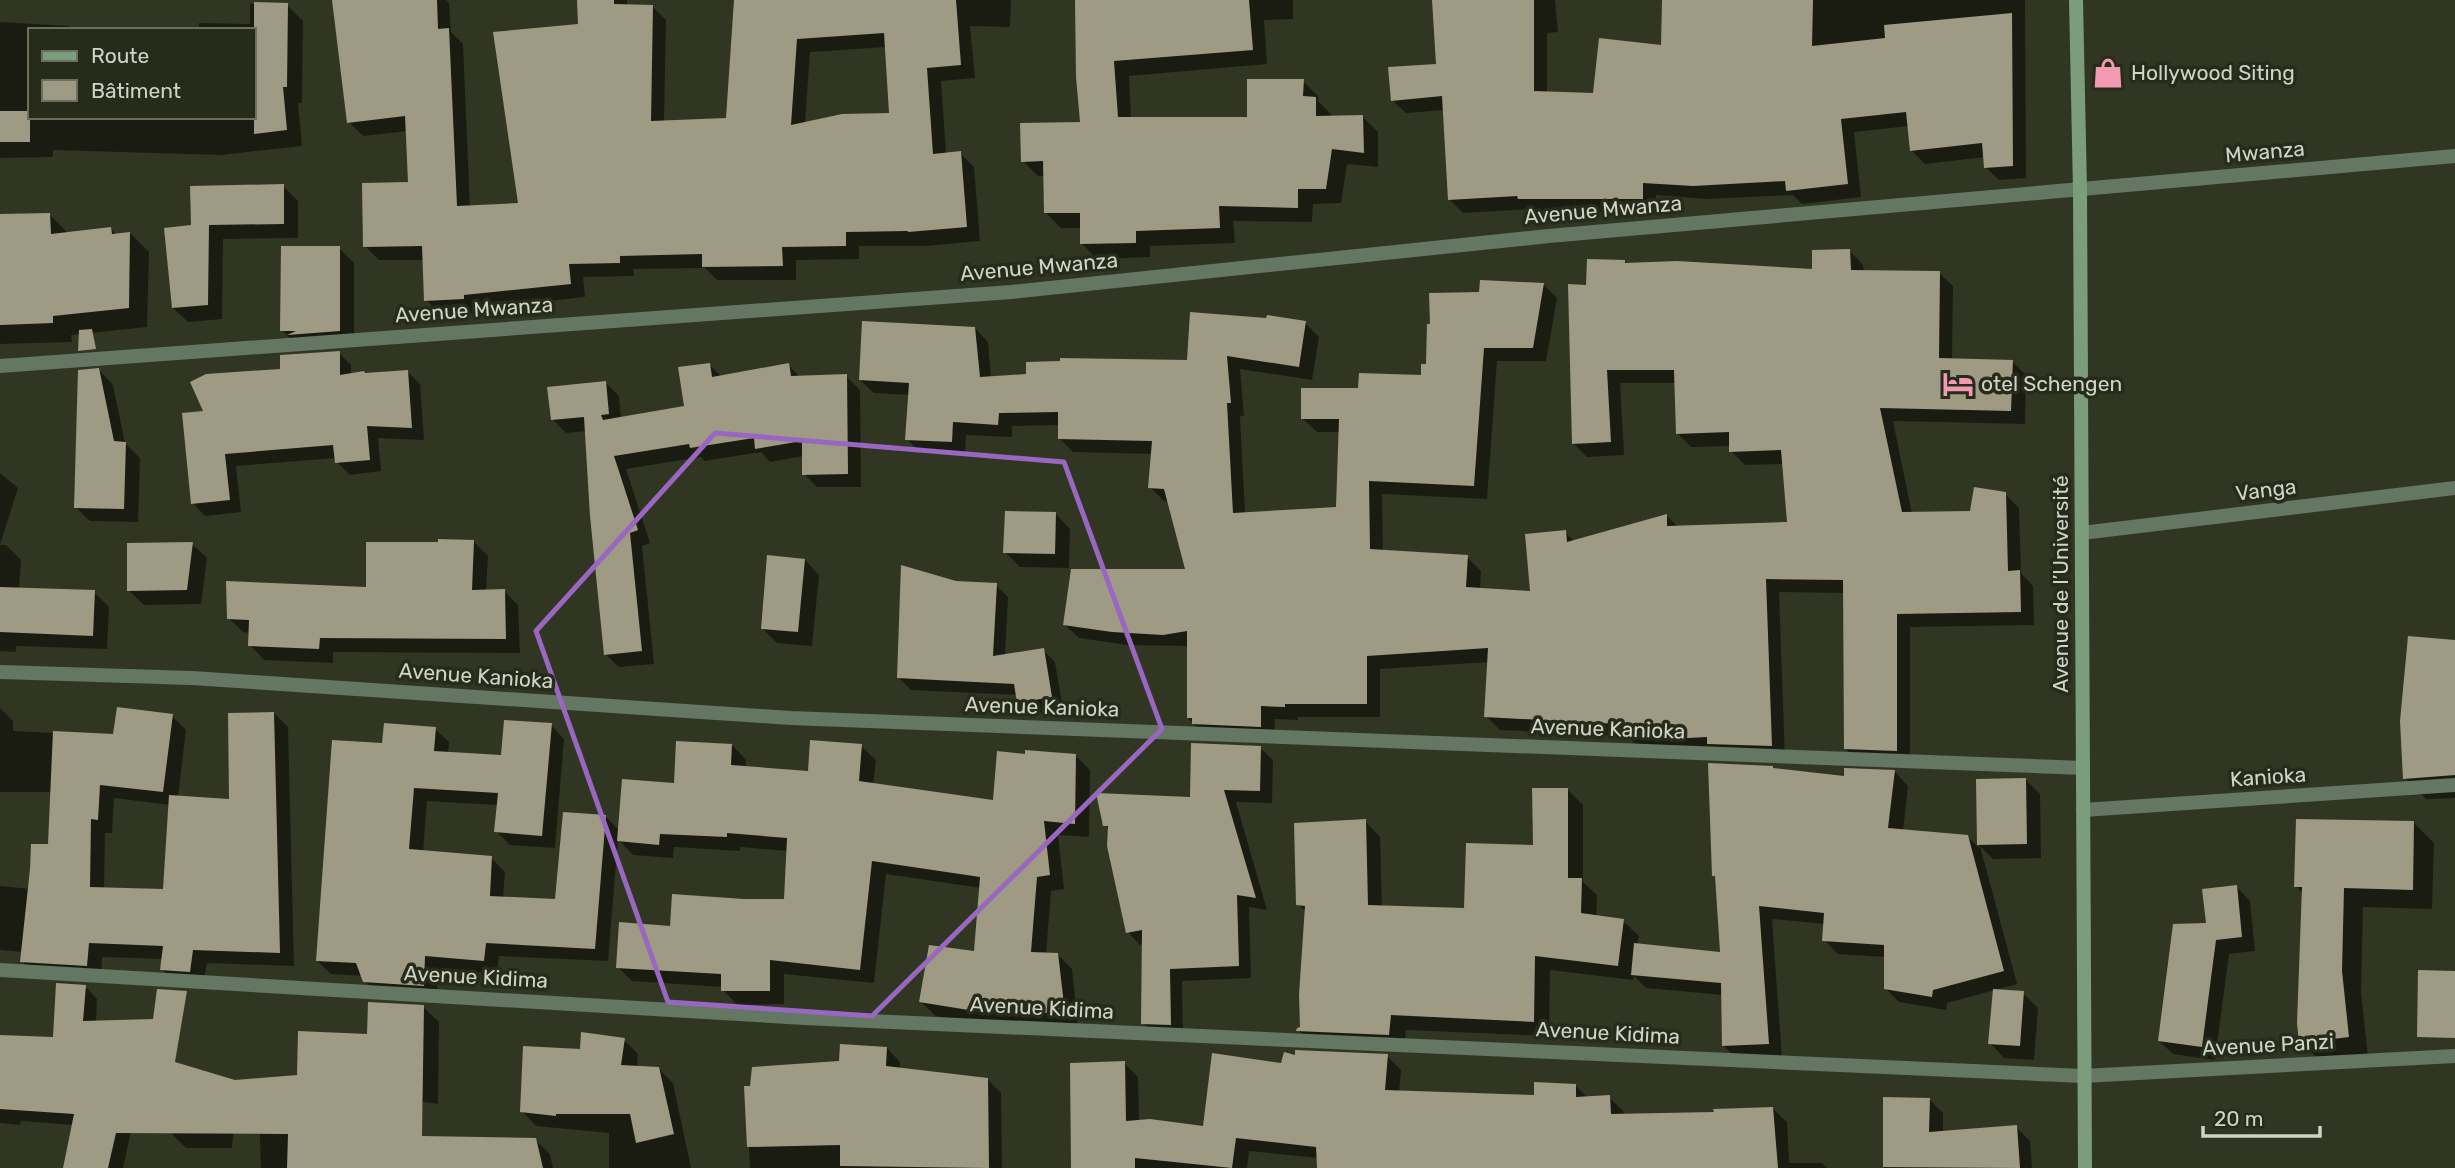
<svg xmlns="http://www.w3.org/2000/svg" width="2455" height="1168" font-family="Rubik,sans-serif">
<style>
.shadow{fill:#0007;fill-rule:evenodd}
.building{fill:#9f9a83;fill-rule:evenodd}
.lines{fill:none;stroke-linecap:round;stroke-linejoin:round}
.street{stroke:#637762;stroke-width:14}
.secondary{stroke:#7c9d7c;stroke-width:14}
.marked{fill:none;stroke:#9967c2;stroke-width:5;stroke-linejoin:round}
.labels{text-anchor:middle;stroke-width:7;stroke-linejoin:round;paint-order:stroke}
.poi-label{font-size:21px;fill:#d0d4c8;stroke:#272c1a;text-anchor:start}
.street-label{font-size:21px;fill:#d0d4c8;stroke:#272c1a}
</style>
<rect width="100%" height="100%" fill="#313623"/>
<path class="shadow" d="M334 0H446L449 3 451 32 463 44 470 208 520 205 580 26 578 0H627V6H652L666 20 664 122 727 120 735 0H1011L1010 27 970 26 975 78 941 81 946 154 960 153 974 167 980 241 924 246H859V259L796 260V280H717L705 268 633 269 634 276 583 277 585 297 477 309V313L440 314 426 300 424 260H379L365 246 410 184 408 131 363 136 349 122ZM887 47 891 114 805 124 810 52Z
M1076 0H1293V19L1264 20 1267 64 1129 76 1131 119H1248L1303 81 1318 96V101L1331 114V118L1363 117 1378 132V167L1347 164 1341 203 1313 204 1312 222 1233 221 1235 243 1150 246V257L1097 259 1082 244V228H1061L1046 213 1045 176H1038L1023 161 1082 124Z
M1434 0H1555L1558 32 1547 33V93L1595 95 1662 47 1664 0H2025L2026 178 1999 180 1985 167V157L1925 164 1912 151 1909 126 1854 132 1861 197 1802 204 1793 195 1707 199 1656 195V212H1533L1530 209 1463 213 1449 199 1445 110 1406 113 1392 100 1437 66Z
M250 4 287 5 303 21 302 103H298L302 146 221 155 53 150V157L0 158V22L69 26 72 30H30V117H254V30H199V23L250 24Z
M283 186 298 201V238L223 239 222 319 188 322 173 308 192 226Z
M49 214 69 234 111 229 117 235 130 233 149 252 147 327 71 335 72 342 0 344V216Z
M339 248 354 263V345H297L282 330Z
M1850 251 1863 265 1864 272 1939 273 1953 286 1952 360 2012 361 2026 375 2025 424 1893 421 1912 514 1971 512 2005 494 2019 508 2021 573 2033 586 2034 625 1910 627V764L1859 762 1845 748V593L1779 592 1785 759 1684 752 1634 743 1628 736 1500 730 1486 716 1489 662 1380 669V717H1298V720L1275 719 1274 739 1207 737 1188 718 1189 646 1127 645 1079 638 1065 625 1187 570 1169 502 1164 501 1150 487 1153 454 1073 452 1060 439V425L1012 426V437L966 435 965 455 921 453 907 439 910 395 874 393 860 380 975 328 988 342 991 378 1189 362 1305 323 1319 337 1312 380 1240 369 1244 416H1240L1245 514 1338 509 1341 432H1317L1303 419 1360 389 1423 377 1427 366 1481 293 1544 285 1557 298 1546 361H1497L1487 499 1382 494 1383 552 1467 557 1481 571 1480 590 1532 593 1565 532 1575 542 1667 516 1678 527 1789 523 1784 464 1745 465 1731 451V446L1691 447 1678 434 1676 383H1620L1624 455 1587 457 1573 443 1588 287 1625 261 1627 264 1814 271Z
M339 353 351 365V375L408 372 420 384 424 440 378 438 381 471 350 475 337 462V458L236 466 241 512 205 516 193 503 206 413 282 370Z
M710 365 722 377 788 365 801 378 846 376 860 390 861 487H817L804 474V456L770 462 761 452 704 461 701 457 626 469 650 543 642 546 654 664 619 667 605 654 587 431 566 433 553 420 606 383 619 396 621 419 686 407Z
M99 370 113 385 125 443 140 458 138 522 90 521 75 507Z
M0 473 18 488 0 545H6L21 560 19 589 94 592 109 607 107 649 16 646V652L0 651Z
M1056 514 1070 529 1069 568 1020 567 1005 552Z
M474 542 488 556 486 591H504L518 605 520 653 333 652V663L264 660 250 645 251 633 243 632 229 618 368 589Z
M192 544 207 558 201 604 144 605 129 591Z
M805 560 819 575 812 646 777 643 762 628Z
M996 585 1008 597 1005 656 1043 650 1055 662 1063 709 1031 714 1019 702 1018 695 911 690 899 678Z
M2455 641V798L2426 799 2405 778Z
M0 708 13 721V731L115 736 172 716 186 730 178 797 231 801 274 713 288 727 294 966 207 963 203 985 176 983 162 969 163 959 102 957 101 979 36 975 22 961 23 952 0 950V886L32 889 50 846 52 792H0ZM114 798 170 805 164 890 104 889 105 833H112Z
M551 725 564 739 555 848 510 845 496 831 498 805 427 801 423 852 491 858 505 872 503 898 556 901 605 816 620 831 675 785 732 745 746 760 745 768 809 773 861 746 876 760 873 785 994 802 1076 756 1090 770 1089 837 1058 835 1064 889 1051 891 1046 954 1058 955 1072 969 1078 1026H996L936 1016 921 1002 976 953 981 888 886 874 874 983 784 974V1004L737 1005 723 990V987L632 981 618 967 672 927 744 901 785 900 788 851 740 847V851L674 847 673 858 633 855 618 839 608 961 499 956 497 974 437 969V998L378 995 365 981 363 976 331 974 317 961 384 745 435 729 449 742 448 754 503 757Z
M1260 748 1273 760 1272 803 1236 802 1267 910 1249 907 1251 978 1182 981 1183 1036 1155 1035 1143 1023V944L1140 945 1128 932 1110 830 1105 825 1192 798Z
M1775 770 1845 778 1895 772 1908 786 1903 831 1968 837 1979 848 1978 781 2026 780 2040 794 2041 858 1993 859 1980 846 2017 984 1947 1003 1946 1010 1899 1002 1885 988 1886 957 1838 954 1824 940 1825 924 1772 919 1782 1058 1737 1059 1723 1045V995L1646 988 1634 976 1633 980 1550 970 1549 1036 1406 1030 1404 1050 1314 1046 1298 1030 1301 1029 1306 912 1298 904 1365 821 1380 837 1382 907 1466 910 1534 847 1568 790 1583 805V882L1597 895 1596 917 1623 921 1639 936 1637 946 1722 954 1717 878 1714 875Z
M2414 823 2434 843 2432 909 2363 907 2361 992 2368 1057 2321 1062 2301 1042 2303 894 2296 886Z
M2237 887 2250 901 2255 951 2229 954 2215 1060 2173 1054 2159 1041 2208 925Z
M85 986 97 999 96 1022 152 1033 123 1168H65L73 1125 21 1121 20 1125 0 1123V1037L54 1039Z
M2023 993 2038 1008 2034 1060 2004 1058 1990 1043Z
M423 1007 439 1022 438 1104 423 1102 408 1168H261L258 1080 299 1077Z
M624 1040 638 1054 637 1067 658 1068 673 1083 691 1168H609V1133L536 1126 522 1111 582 1051Z
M887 1048 900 1062V1069L987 1079 1001 1093 1002 1168H750L746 1088Z
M1387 1056 1401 1070 1399 1093 1535 1097 1576 1086 1588 1098 1609 1097 1623 1111 1624 1115 1715 1114 1773 1109 1787 1122 1789 1163H1822L1827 1168H1319L1318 1158 1249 1151 1247 1168H1073L1124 1063 1138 1077 1139 1122 1204 1127 1282 1064 1296 1057Z
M237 1093 232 1148H186L171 1133Z
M1885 1099H1929L1943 1113V1133L2016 1127 2030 1141 2032 1168H1884Z
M535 1140 550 1154 553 1168H419Z"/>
<path class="building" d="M332 0H437L438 29 449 28 457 206 518 203 493 32 578 24 577 0H614V4L653 5 651 121 726 118 734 0H956L961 65 927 68 933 154 961 151 967 227 908 232V231L846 232V246L782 247 783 266 702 267V254L620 256V263L569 264 571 284 464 295V299L424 301 422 246 363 247 362 183 408 182 405 116 347 123ZM884 33 889 113 842 114 791 125 797 39Z
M1075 0H1249L1253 50 1114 61 1118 117H1247V79H1304L1303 96 1316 97V116L1363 115 1364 153 1332 149 1326 189H1298V208L1219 206 1220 228 1136 231V243L1080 244V213H1044L1043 161 1021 162 1020 123 1080 122 1076 77Z
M1432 0H1534V91L1593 93 1599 38 1661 45 1662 0H1813L1812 46 1885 38 1884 25 2012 13 2013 166 1984 168 1982 143 1910 151 1906 112 1841 119 1848 184 1786 191 1785 181 1693 186 1643 183V199H1518L1517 196 1448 200 1442 96 1391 101 1388 67 1436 64Z
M254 2 288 3 287 87H283L287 130 254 134Z
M0 111H30V142H0Z
M284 184V224L209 225 208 305 172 308 164 228 191 225 190 186Z
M50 213 51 234 111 227 112 234 130 232 129 308 53 316V323L0 325V214Z
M281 246H340V331L287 335 296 331H280Z
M1850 249 1851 270 1940 271 1939 358 2013 360 2011 411 1880 408 1902 512 1970 511 1974 487 2006 492 2008 571 2020 570 2021 612 1897 614V751L1844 749 1843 580 1766 579 1772 746 1707 744V737L1669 739 1618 730 1619 724 1484 717 1488 648 1367 656V704H1285V707L1261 706V727L1192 724V718H1187V631L1163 635 1112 632 1063 625 1071 569H1185L1164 489 1148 488 1152 441 1058 439V412L999 413 998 425 953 422 952 442 905 440 909 383 859 380 862 321 975 327 980 377 1026 374V362L1060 361V358L1187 360 1190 312 1266 318 1267 315 1306 321 1299 367 1227 356 1231 403H1227L1233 513 1336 507 1339 419H1301V388H1358L1359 373 1421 375V364H1426L1427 324H1430L1429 293 1479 292 1480 280 1544 283 1533 348H1484L1474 486 1369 481 1370 549 1468 555 1466 587 1530 591 1525 534 1566 530 1567 542 1667 514V526L1787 522 1781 450 1729 452V432L1676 434 1674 370H1607L1611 442 1572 444 1568 284 1586 285 1587 259 1625 260V263L1677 261 1812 269V250Z
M92 329 96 349 78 351 79 330Z
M340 351V375L364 371 365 373 408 370 412 428 367 426 370 460 335 463 333 445 225 454 230 500 191 504 182 413 203 411 190 382 206 374 280 369V355Z
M710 363 712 377 789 363 791 376 847 374 848 474 802 475V441L755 449 754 438 690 448 689 444 614 456 638 530 630 533 642 651 604 655 590 516 584 417 551 420 547 387 606 381 609 414 601 415 603 420 684 406 678 367Z
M99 368 114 441 126 442 124 509 74 508 78 370Z
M1005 511 1056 512 1055 554 1003 553Z
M438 539 474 540 472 590 505 589 506 639 320 638 319 649 248 646 249 620 227 619 226 581 366 587V542H438Z
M193 542 187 590 127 591V543Z
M767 555 805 559 798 632 761 629Z
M901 565 956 581 997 583 993 656 1044 648 1052 697 1017 703 1014 684 897 678Z
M0 587 95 590 93 636 0 632Z
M2408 636 2455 640V775L2403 779 2400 721Z
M117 707 173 714 163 792 100 785 98 820 91 819 90 887 163 889 169 795 229 799 228 713 274 712 280 953 193 950 190 972 160 970 163 946 89 943 87 966 20 962 30 869 31 844H48L53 731 113 734Z
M504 720 552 723 542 836 494 832 498 793 414 788 409 849 492 856 490 896 555 899 563 812 606 815 595 949 486 943 484 961 425 956 424 986 363 982 356 963 316 961 332 740 382 743 384 723 436 727 434 751 501 755Z
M810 740 862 744 859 781 993 800 997 751 1025 754V750L1076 754 1075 824 1044 821 1050 875 1037 877 1031 952 1058 953 1065 1013 981 1012 919 1002 929 945 974 951 980 877 872 861 860 970 770 960V991H721V974L616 968 619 922 670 926 672 894 744 899H784L787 838 727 833V837L660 834 659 845 617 841 622 779 674 783 676 741 732 744 731 765 808 771Z
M1191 743 1261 746 1260 791 1224 790 1256 898 1237 895 1239 966 1170 969 1171 1025 1141 1024 1142 930 1126 933 1107 846 1108 826H1103L1096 793 1190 797Z
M1708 763 1773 766V768L1844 776V768L1895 770 1888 828 1968 835 2004 971 1933 990 1932 997 1884 989V945L1822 941 1824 913 1759 906 1769 1044 1722 1046 1721 983 1631 975 1634 943 1720 952 1715 876H1712Z
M2026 778 2027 844 1977 845 1976 779Z
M1532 788H1568V878H1582L1581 913 1624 919 1618 966 1535 956 1534 1022 1391 1015 1389 1035 1296 1031 1297 1028 1300 1027 1299 995 1305 906 1296 905 1294 823 1366 819 1368 905 1464 908 1466 843 1533 845Z
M2296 819 2414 821 2413 890 2344 888 2342 971 2349 1037 2299 1043 2297 1023 2302 887H2294Z
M2237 885 2242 937 2216 940 2202 1047 2158 1041 2173 924 2206 923 2202 889Z
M2418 970 2455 971V1038L2417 1037Z
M56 983 86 985 83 1021 153 1019 157 989 187 991 175 1062 235 1080 297 1075 298 1031 367 1034 368 1002 424 1005 422 1136 536 1138 543 1168H287L288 1134 116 1133 108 1168H63L74 1114 0 1109V1035L53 1037Z
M1993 989 2024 991 2020 1046 1988 1044Z
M581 1032 625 1038 621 1065 659 1067 674 1134 636 1143 630 1114H556V1116L520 1112 523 1046 580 1049Z
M840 1044 887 1047 886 1066 988 1078 989 1168 840 1166V1145L747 1147 744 1086H750L752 1067 839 1061Z
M1295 1050 1388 1054 1385 1090 1534 1095V1082L1576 1084V1097L1610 1095 1611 1114 1714 1112 1713 1109 1773 1107 1778 1168H1317L1316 1147 1236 1138 1232 1168 1135 1158V1168H1071L1070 1063 1125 1061 1126 1121 1150 1119 1203 1126 1212 1053 1281 1063 1284 1052 1295 1055Z
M1883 1097 1930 1098 1929 1132 2017 1125 2020 1168 1883 1167Z"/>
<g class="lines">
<path class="street" d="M0 366 1011 292 1549 236 2455 156
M2082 533 2455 488
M0 672 192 678 791 718 2083 768
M2083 810 2455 785
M0 970 804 1018 2083 1076 2455 1056"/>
<path class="secondary" d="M2076 0 2080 190 2085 1168"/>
</g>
<path class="marked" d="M715 433 1064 462 1162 729 872 1016 668 1002 536 631Z"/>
<defs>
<g id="shop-bare" transform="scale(2.415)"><path d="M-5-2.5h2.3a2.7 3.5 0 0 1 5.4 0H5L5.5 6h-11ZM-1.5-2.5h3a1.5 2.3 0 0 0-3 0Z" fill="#f19ab2" stroke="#272c1a" stroke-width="2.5" paint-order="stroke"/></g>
<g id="hotel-bare" transform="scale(2.415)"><path d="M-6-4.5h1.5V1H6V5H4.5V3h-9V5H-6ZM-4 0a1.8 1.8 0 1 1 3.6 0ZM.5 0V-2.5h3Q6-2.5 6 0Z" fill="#f19ab2" stroke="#272c1a" stroke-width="2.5" paint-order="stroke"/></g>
</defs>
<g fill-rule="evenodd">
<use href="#shop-bare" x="2108" y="73"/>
<use href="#hotel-bare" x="1958" y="384"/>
</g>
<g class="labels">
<g class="poi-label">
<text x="2131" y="80">Hollywood Siting</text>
<text x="1981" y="391">otel Schengen</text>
</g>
<g class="street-label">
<text transform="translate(2265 152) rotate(-5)" y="7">Mwanza</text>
<text transform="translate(1603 210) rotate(-5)" y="7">Avenue Mwanza</text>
<text transform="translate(1039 267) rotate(-5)" y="7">Avenue Mwanza</text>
<text transform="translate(474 310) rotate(-4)" y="7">Avenue Mwanza</text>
<text transform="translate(2266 490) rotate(-7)" y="7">Vanga</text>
<text transform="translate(2061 584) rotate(-90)" y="7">Avenue de l’Université</text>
<text transform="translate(476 676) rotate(4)" y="7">Avenue Kanioka</text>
<text transform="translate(1042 707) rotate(2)" y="7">Avenue Kanioka</text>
<text transform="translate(1608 729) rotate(2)" y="7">Avenue Kanioka</text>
<text transform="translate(2268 777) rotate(-4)" y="7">Kanioka</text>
<text transform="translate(476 977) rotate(3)" y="7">Avenue Kidima</text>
<text transform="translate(1042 1008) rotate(3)" y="7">Avenue Kidima</text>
<text transform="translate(1608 1033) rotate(3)" y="7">Avenue Kidima</text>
<text transform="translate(2268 1045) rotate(-3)" y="7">Avenue Panzi</text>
</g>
</g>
<rect x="28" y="28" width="228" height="91" fill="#272c1a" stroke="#6b6f60" stroke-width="2"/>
<rect x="42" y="51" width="35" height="10" fill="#7c9d7c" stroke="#6b6f60" stroke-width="2"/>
<text x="91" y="63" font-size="21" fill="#d0d4c8">Route</text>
<rect x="42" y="80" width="35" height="21" fill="#9f9a83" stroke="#6b6f60" stroke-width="2"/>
<text x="91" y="98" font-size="21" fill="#d0d4c8">Bâtiment</text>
<path d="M2203 1126v10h117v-10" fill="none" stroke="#d0d4c8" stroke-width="3.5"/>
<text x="2214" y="1126" font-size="21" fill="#d0d4c8" stroke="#272c1a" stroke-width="5" paint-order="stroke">20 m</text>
</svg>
